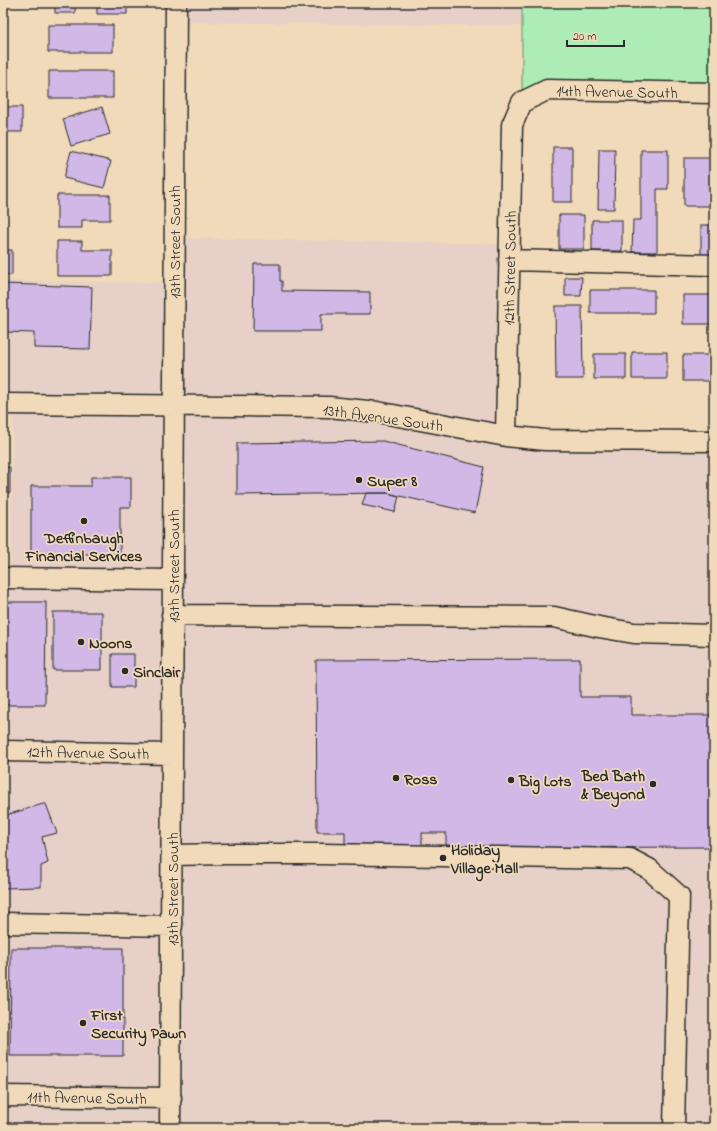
<svg xmlns="http://www.w3.org/2000/svg" width="717" height="1131" font-family="'Indie Flower',sans-serif">
<style>
.built{fill:#e7d0c7}
.green{fill:#adecb4;stroke:#6c8c70}
.building{fill:#d1b8e7;stroke:#2b2b2b}
.lines{fill:none;stroke-linecap:round;stroke-linejoin:round}
.minor-casing{stroke:#2b2b2b;stroke-width:23}
.minor{stroke:#f1dab9;stroke-width:20}
.poi-dot{fill:#2b2b2b;stroke:#f1dab9;stroke-width:1.5}
.labels{text-anchor:middle;stroke-width:3.5;stroke-linejoin:round;paint-order:stroke}
.street-label{font-size:16px;fill:#2b2b2b;stroke:#f1dab9}
.poi-label{font-size:16px;font-weight:bold;fill:#2b2b2b;stroke:#f1dab9;text-anchor:start}
</style>
<rect width="100%" height="100%" fill="#f1dab9"/>
<filter id="ink" filterUnits="userSpaceOnUse"><feTurbulence type="fractalNoise" baseFrequency=".025" numOctaves="2"/><feDisplacementMap in="SourceGraphic" scale="8" xChannelSelector="R" yChannelSelector="G"/><feConvolveMatrix kernelMatrix="1 2 1 2 8 2 1 2 1" color-interpolation-filters="sRGB"/></filter>
<g filter="url(#ink)">
<path class="built" d="M176 3H522V26L176 22Z
M174 238 510 244 506 436 714 441V1128H3V578H11L13 404H3V281L174 283Z"/>
<path class="green" d="M522 3H714V93L547 90 522 102Z"/>
<path class="building" d="M55 3H75V13H55Z
M97 3H127V14H97Z
M48 25H113V52H48Z
M49 71H113V98H49Z
M3 107H22V132H3Z
M102 107 110 134 71 146 63 119Z
M553 147H572V202H553Z
M599 149H615L614 209H598Z
M641 150H668V189H657V252H632L633 220H641Z
M71 151 111 161 104 188 64 178Z
M684 158H713V206H684Z
M57 195H110V220H82V228H57Z
M559 215H584V249H559Z
M592 220H622V251H592Z
M701 225H714V255H701Z
M57 241H82V250H112V276H57Z
M3 250H12V275H3Z
M254 264H280V281H282V291L370 292V314H321V331H253Z
M565 277H582L581 296H565Z
M4 284 92 287 90 349 34 348V333L3 332Z
M590 290H654V313H590Z
M683 295H712V324H683Z
M555 306H582L583 379H556Z
M632 352H667V379H632Z
M594 354H626V379H594Z
M683 355H714V381H683Z
M383 441 484 467 475 513 387 493 237 495V443Z
M3 467H10V493H3Z
M91 477H131V507H120V554H31V486H91Z
M366 493H387L399 496 395 512 362 505Z
M3 602H46L45 705H3Z
M53 612H102V670H53Z
M112 654H134V687H112Z
M580 659V697H631V715H714V847L446 848V833H422V846H345V832H317L316 660Z
M43 804H46L57 833 42 837 48 863 41 866V887L3 888V816Z
M11 948H123V1056H10Z"/>
<g class="lines">
<g class="minor-casing">
<path id="minor" d="M509 260 714 265
M3 404 329 407 377 412 506 436 545 440 714 441
M506 436 512 125 522 102 547 90 714 93
M3 578 173 580
M172 615 554 617 599 627 634 633 714 635
M3 751 172 754
M172 855 227 854H323L630 859 649 869 679 896 674 1128
M3 923 172 926
M3 1096 171 1098
M170 1128 176 3"/>
</g>
<use href="#minor" class="minor"/>
</g>
</g>
<g class="poi-dot">
<circle cx="359" cy="480" r="4"/>
<circle cx="84" cy="521" r="4"/>
<circle cx="81" cy="642" r="4"/>
<circle cx="125" cy="671" r="4"/>
<circle cx="396" cy="778" r="4"/>
<circle cx="511" cy="780" r="4"/>
<circle cx="653" cy="784" r="4"/>
<circle cx="443" cy="858" r="4"/>
<circle cx="83" cy="1023" r="4"/>
</g>
<g class="labels">
<g class="street-label">
<text transform="translate(617 91) rotate(1)" y="6">14th Avenue South</text>
<text transform="translate(174 242) rotate(-90)" y="6">13th Street South</text>
<text transform="translate(509 268) rotate(-89)" y="6">12th Street South</text>
<text transform="translate(383 417) rotate(8)" y="6">13th Avenue South</text>
<text transform="translate(173 566) rotate(-90)" y="6">13th Street South</text>
<text transform="translate(88 752) rotate(1)" y="6">12th Avenue South</text>
<text transform="translate(172 889) rotate(-90)" y="6">13th Street South</text>
<text transform="translate(87 1097) rotate(1)" y="6">11th Avenue South</text>
</g>
<g class="poi-label">
<text x="367" y="486">Super 8</text>
<text x="84" y="543" text-anchor="middle">Deffinbaugh<tspan x="84" dy="18">Financial Services</tspan></text>
<text x="89" y="648">Noons</text>
<text x="133" y="677">Sinclair</text>
<text x="645" y="781" text-anchor="end">Bed Bath<tspan x="645" dy="18">&amp; Beyond</tspan></text>
<text x="404" y="784">Ross</text>
<text x="519" y="786">Big Lots</text>
<text x="451" y="855">Holiday<tspan x="451" dy="18">Village Mall</tspan></text>
<text x="91" y="1020">First<tspan x="91" dy="18">Security Pawn</tspan></text>
</g>
</g>
<rect width="717" height="1131" fill="none" stroke="#f1dab9" stroke-width="16"/>
<rect x="8" y="8" width="701" height="1115" fill="none" stroke="#2b2b2b" stroke-width="1.5" filter="url(#ink)"/>
<path d="M567 40v6h57v-6" fill="none" stroke="#2b2b2b" stroke-width="2"/>
<text x="573" y="40" font-size="12" fill="#2b2b2b" stroke="#f1dab9" stroke-width="3" paint-order="stroke">20 m</text>
</svg>
